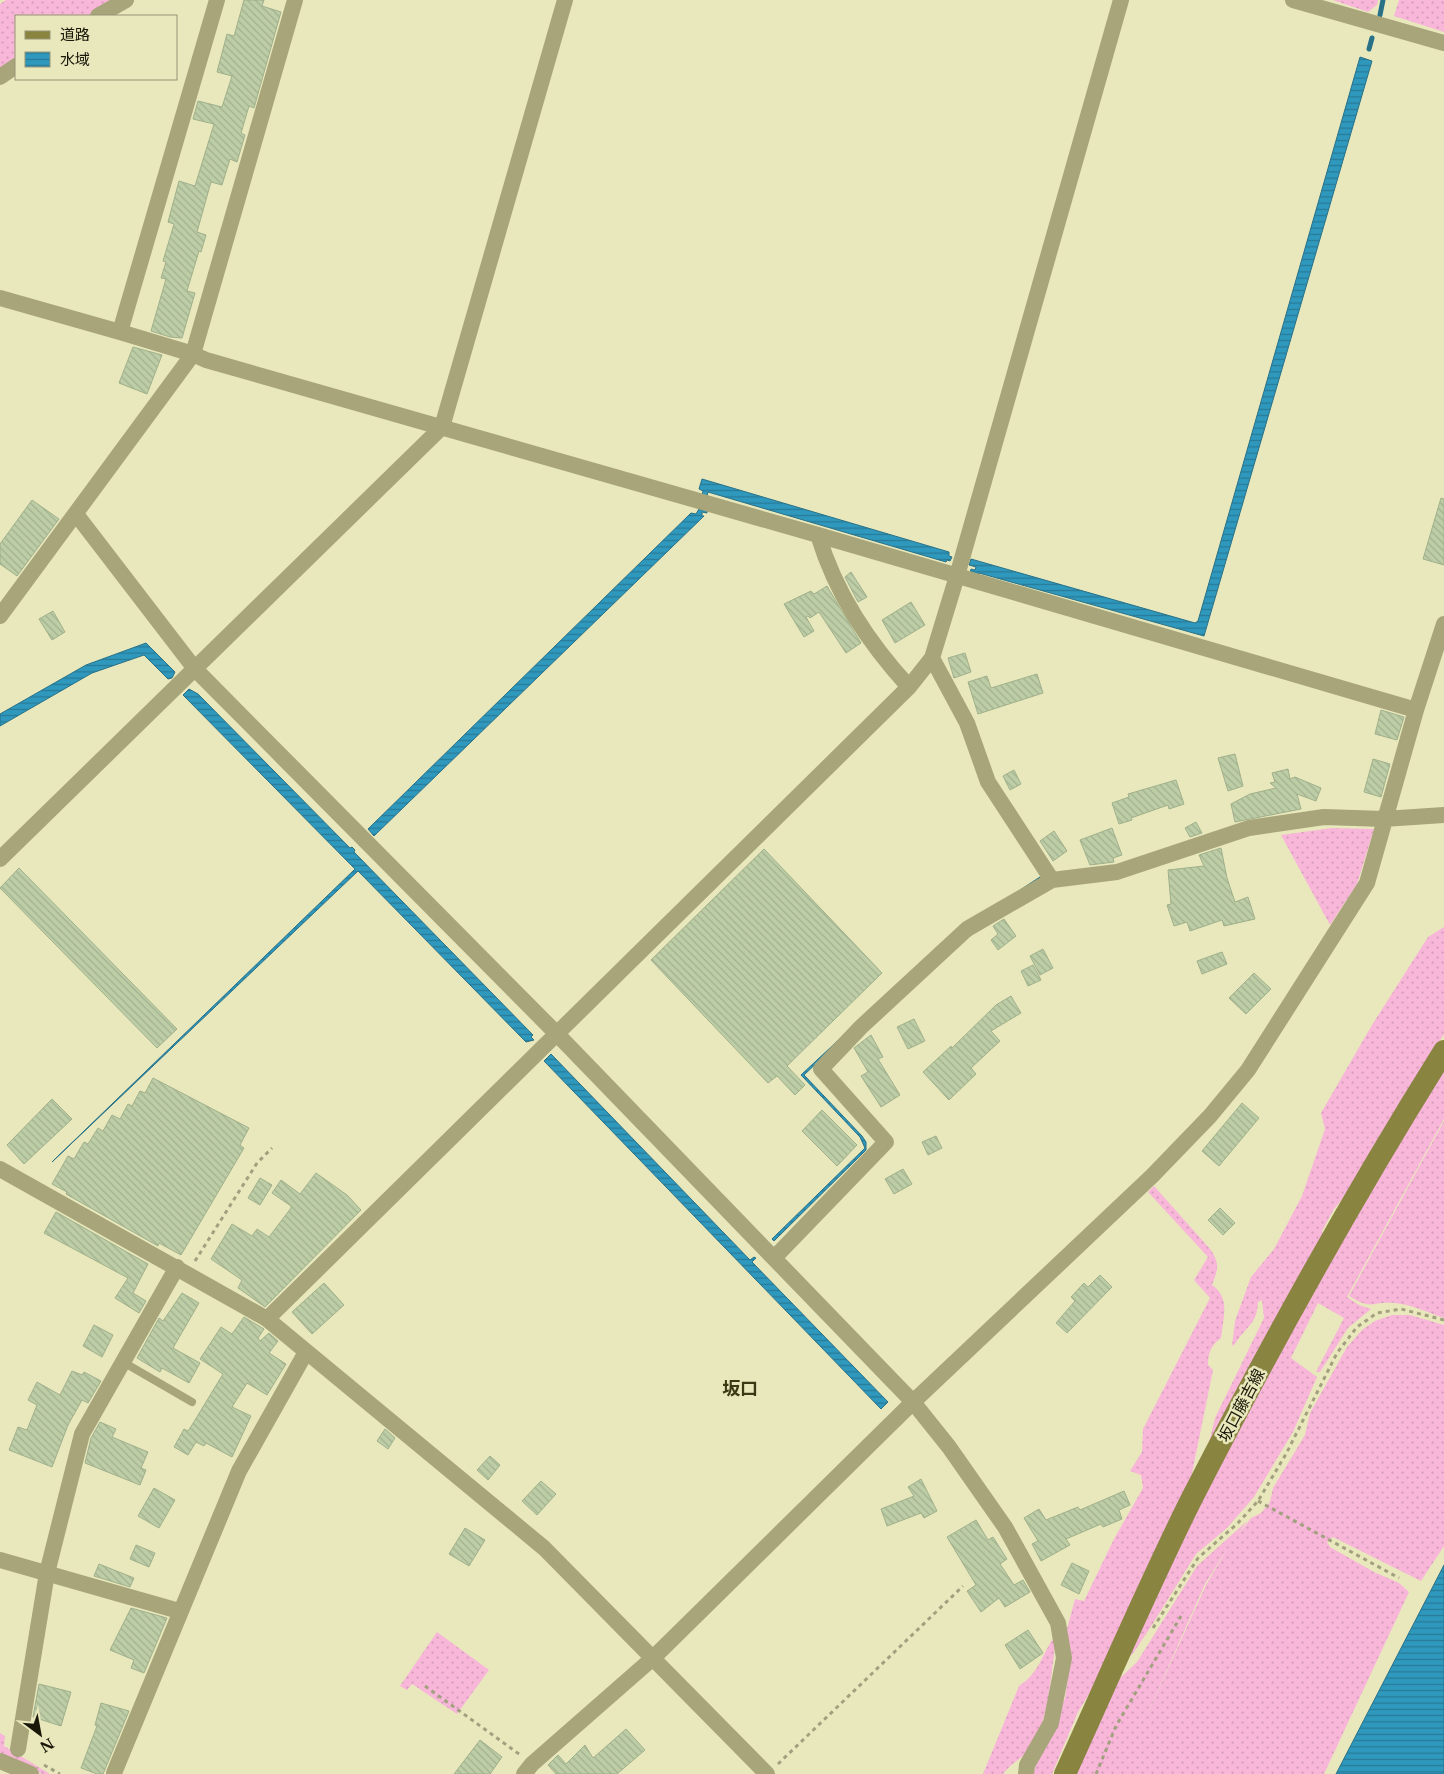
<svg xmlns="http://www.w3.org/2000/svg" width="1444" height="1774" font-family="'Libre Baskerville','Noto Sans JP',serif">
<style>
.grass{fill:url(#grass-dots);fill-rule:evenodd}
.water{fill:url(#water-rules);stroke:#287187}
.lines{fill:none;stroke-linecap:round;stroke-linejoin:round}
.stream{stroke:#287187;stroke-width:5}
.building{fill:url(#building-back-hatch);stroke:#a0b08a}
.path{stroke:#a2a17f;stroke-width:3;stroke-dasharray:4 4;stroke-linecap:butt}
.lane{stroke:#a7a579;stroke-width:8}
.street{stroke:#a7a579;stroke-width:16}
.secondary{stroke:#898541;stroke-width:22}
.labels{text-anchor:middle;stroke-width:5;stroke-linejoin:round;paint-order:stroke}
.street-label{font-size:16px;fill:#181708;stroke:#e9e8bd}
.neighbourhood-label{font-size:18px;font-weight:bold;fill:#3b3913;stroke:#e9e8bd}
</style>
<defs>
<pattern id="grass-dots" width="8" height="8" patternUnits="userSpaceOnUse" patternTransform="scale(1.25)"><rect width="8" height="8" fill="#f8b6d9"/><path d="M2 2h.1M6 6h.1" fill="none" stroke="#d49cb9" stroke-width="1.8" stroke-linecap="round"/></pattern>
<pattern id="water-rules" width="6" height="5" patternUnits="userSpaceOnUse" patternTransform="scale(1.25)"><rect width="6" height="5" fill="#2f98bd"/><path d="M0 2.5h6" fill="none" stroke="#277b98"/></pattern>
<pattern id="building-back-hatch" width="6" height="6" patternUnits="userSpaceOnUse" patternTransform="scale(1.25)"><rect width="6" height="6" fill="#bdcea7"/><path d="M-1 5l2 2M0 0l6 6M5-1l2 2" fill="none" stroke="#a2b08e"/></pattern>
</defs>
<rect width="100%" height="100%" fill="#e9e8bd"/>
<path class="grass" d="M6 0H115L88 16H16V61L0 71V4Z
M1333 0H1378L1377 5 1368 12Z
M1399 0H1444V32L1394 16Z
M1332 828 1374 829 1357 884 1330 925 1281 835Z
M1444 927V1034L1350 1190 1334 1209 1322 1231 1324 1239 1205 1459 1215 1418 1264 1318 1262 1300 1258 1302C1257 1325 1246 1326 1235 1344L1232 1346 1235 1321 1251 1277 1274 1249 1302 1196 1325 1129 1321 1113 1372 1025 1428 937Z
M1444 1062V1119L1347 1297 1359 1305 1371 1309 1348 1328 1320 1372H1316L1344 1318 1318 1303 1291 1358 1317 1377 1293 1432 1254 1497 1227 1528 1196 1554 1152 1625 1134 1652 1124 1663 1182 1535 1291 1328Z
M1444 1121V1318C1429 1313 1410 1304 1394 1303 1371 1301 1373 1311 1349 1296Z
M1154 1186 1211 1250C1220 1265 1218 1269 1212 1285 1231 1298 1223 1318 1221 1338 1211 1345 1208 1353 1208 1365L1213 1370 1187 1498 1105 1668 1078 1712 1052 1774H1032L1065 1698 1071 1656 1067 1629 1075 1599 1084 1601 1114 1539 1143 1488 1141 1475 1130 1471 1142 1452 1143 1429 1210 1298 1194 1280 1208 1257 1148 1192Z
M1392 1315H1410L1444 1325V1546L1421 1581 1333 1537 1327 1542 1330 1547 1374 1572 1399 1583 1409 1592 1324 1774H1120L1131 1751 1120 1774H1073L1120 1678 1137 1662 1197 1566 1247 1521 1238 1535 1251 1518 1261 1513 1270 1502 1273 1488 1305 1435 1310 1413 1347 1347 1362 1330 1375 1321ZM1229 1546 1206 1585 1143 1724 1205 1584Z
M437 1632 489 1670 457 1714 412 1684 407 1690 400 1686Z
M1054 1637 1056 1640C1051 1671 1049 1728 1028 1751 1020 1760 1010 1764 1003 1774H983L1019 1686C1040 1672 1041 1656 1054 1637Z
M0 1733 5 1736 4 1746 50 1774H42L0 1754Z"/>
<path class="water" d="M1360 57 1372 61 1204 636 979 573 978 575 970 573 971 569 975 570 976 567 969 565 971 559 1195 623 1198 621Z
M702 479 949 552V556L952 557 950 561 947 560 946 562 708 492 707 496 702 495 703 491 699 489Z
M699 509 707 511V513L702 512V516H704L374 836 368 829 691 513 696 514Z
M146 643 175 672 172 678 168 679 144 655 92 673 0 726V714L86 665Z
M189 689 198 694 350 848 352 847 355 850 354 852 533 1035 531 1037 534 1040 526 1042 358 871 52 1162 355 869 183 695Z
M1040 877 1041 880 856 1026 804 1075 862 1136 866 1142V1150L774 1241 772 1239 865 1148 860 1137 801 1075 951 935Z
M551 1054 750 1260 754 1257 756 1258 752 1262 888 1402 881 1409 544 1061Z
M1444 1565V1774H1336Z"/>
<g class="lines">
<path class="stream" d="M1380 15 1383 0
M1369 49 1372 38"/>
</g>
<path class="building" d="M244 0H264L262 6 281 12 254 108 249 106 241 133 245 135 237 162 230 159 222 185 211 182 197 232 206 235 201 252 199 251 187 291 195 293 182 338 170 337 151 331 166 279 161 278 166 262 163 261 174 224 168 222 179 181 195 186 214 124 193 119 198 101 222 107 232 76 217 72 227 34 234 36Z
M133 347 162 355 147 394 119 383Z
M1441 498 1444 499V565L1423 559Z
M32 500 59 519 17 576 0 564V544Z
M851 572 867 597 858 602 845 577Z
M827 586 861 643 846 653 819 612 810 618 808 616 806 617 814 631 804 637 784 604 811 591 814 594Z
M911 602 925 625 895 643 882 620Z
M53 611 65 632 52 640 39 619Z
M965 653 971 672 954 678 948 658Z
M1037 674 1043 693 978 714 968 682 987 676 991 688Z
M1381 710 1404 717 1397 740 1375 734Z
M1235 754 1243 786 1228 791 1218 758Z
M1373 759 1390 764 1381 797 1364 792Z
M1288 769 1290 779 1295 777 1321 788 1316 801 1297 794 1301 809 1235 822 1231 804 1250 794 1276 788 1270 783 1275 782 1272 773Z
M1014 770 1021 784 1010 790 1003 776Z
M1176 780 1184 804 1169 809 1168 805 1131 818 1132 820 1119 824 1112 803 1129 797 1128 794Z
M1196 822 1202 833 1190 837 1185 828Z
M1112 828 1122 855 1113 858 1114 862 1090 865 1080 840Z
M1054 831 1067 851 1053 861 1040 841Z
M1221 848 1227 878 1235 902 1248 897 1255 919 1224 926 1222 920 1190 931 1187 922 1174 926 1167 905 1171 904 1168 870 1204 866 1199 855Z
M764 849 882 973 787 1066 805 1085 795 1095 777 1076 768 1083 651 960Z
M19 868 177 1029 157 1048 0 888Z
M1004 919 1016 936 998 950 991 940 998 934 993 926Z
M1043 949 1053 968 1040 975 1030 956Z
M1222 952 1227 964 1202 974 1197 961Z
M1033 965 1041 980 1028 986 1021 971Z
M1254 973 1271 989 1246 1014 1229 998Z
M1011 996 1021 1013 991 1031 1000 1041 971 1068 976 1074 949 1100 923 1072 951 1046 952 1048 996 1005Z
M914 1019 925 1041 908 1049 897 1027Z
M871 1035 883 1057 878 1059 900 1095 881 1107 861 1076 868 1072 854 1048Z
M153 1078 249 1128 240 1145 244 1148 181 1255 159 1243 158 1246 66 1194 67 1192 52 1184 68 1156 74 1159 84 1142 88 1144 98 1128 103 1131 112 1115 120 1119 128 1104 132 1106 140 1091 145 1093Z
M52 1099 72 1119 24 1164 7 1145Z
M1242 1103 1259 1118 1219 1166 1202 1151Z
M822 1110 857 1145 837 1166 802 1131Z
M936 1136 942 1148 928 1155 922 1142Z
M903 1169 912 1184 894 1194 885 1179Z
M316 1173 347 1195 361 1210 265 1307 238 1288 242 1280 211 1259 232 1224 252 1236 257 1229 269 1237 291 1208V1206L272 1193 281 1180 300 1194Z
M260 1178 272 1185 260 1205 248 1198Z
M1220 1208 1235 1223 1223 1235 1208 1220Z
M56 1212 148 1264 133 1293 146 1301 139 1313 115 1298 128 1278 44 1233Z
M1100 1275 1112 1287 1067 1333 1056 1323 1075 1301 1071 1297 1084 1283 1088 1287Z
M324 1283 344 1305 312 1334 292 1312Z
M182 1293 199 1303 173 1348 200 1363 189 1383 162 1368 160 1372 137 1358 159 1318 163 1321Z
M244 1317 264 1329 258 1338 260 1341 269 1333 278 1341 269 1353 286 1364 267 1395 247 1383 232 1407 251 1416 232 1457 206 1443 204 1446 196 1442 188 1455 174 1447 184 1429 188 1431 192 1425 223 1374 200 1359 221 1327 232 1334Z
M94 1325 113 1335 102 1357 83 1346Z
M72 1371 82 1375 84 1372 101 1381 88 1403 82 1400 68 1425 52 1467 9 1450 18 1427 27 1430 37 1405 28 1400 37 1382 60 1395Z
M100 1422 116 1429 112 1437 148 1452 141 1468 146 1470 140 1485 85 1463 91 1438Z
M385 1429 395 1438 388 1449 377 1441Z
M490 1456 500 1465 488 1480 477 1470Z
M921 1479 937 1511 924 1518 921 1513 887 1526 881 1509 914 1496 908 1487Z
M541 1481 556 1494 537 1515 522 1501Z
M154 1488 175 1500 159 1528 138 1516Z
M1124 1491 1130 1505 1119 1510 1122 1519 1103 1527 1101 1524 1066 1539 1070 1545 1041 1561 1032 1544 1038 1541 1024 1518 1039 1509 1046 1520 1078 1507 1080 1510Z
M976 1520 988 1540 993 1537 1007 1559 1000 1564 1014 1585 1023 1580 1030 1592 1005 1607 999 1598 981 1612 967 1591 976 1585 947 1537Z
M465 1528 485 1540 469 1566 449 1554Z
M136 1545 155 1553 149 1567 130 1559Z
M1072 1563 1089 1571 1079 1594 1061 1585Z
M99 1564 134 1578 130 1587 94 1576Z
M131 1608 167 1618 144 1673 131 1668 134 1660 110 1650Z
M1028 1630 1043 1653 1020 1669 1005 1645Z
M39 1684 71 1692 61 1726 33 1717Z
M101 1703 129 1711 103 1774H97L81 1768 97 1726 95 1725Z
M626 1729 645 1750 617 1774H556L548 1765 558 1755 566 1764 585 1745 593 1758Z
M480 1740 502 1757 490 1774H454Z"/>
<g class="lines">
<path class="path" d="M195 1261 257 1163 272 1148
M1258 1501 1399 1578
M1153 1628 1198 1558 1238 1523 1258 1501 1286 1454 1337 1353 1357 1327 1377 1313 1401 1309 1444 1320
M425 1686 519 1754
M778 1764 963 1586
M44 1765 60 1774
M1096 1774 1116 1726 1181 1616"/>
<path class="lane" d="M123 1362 192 1402"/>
<path class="street" d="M1293 0 1444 43
M98 16 126 0
M0 77 16 66
M0 298 120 332 193 354 206 360 818 535 1416 710
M120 332 217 0
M76 514 195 669 556 1033 913 1402 949 1447 1005 1527 1058 1623 1064 1658 1051 1723 1027 1765 1026 1774
M818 535C836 594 868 642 909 687
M0 616 193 354 295 0
M932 658 967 723 988 782 1052 880
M0 859 442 427 565 0
M0 1169 267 1319 544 1548 767 1774
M774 1258 886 1142 821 1069 861 1027 967 929 1052 880 1117 872 1249 828 1324 817 1384 819 1444 815
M267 1319 909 687 932 658 957 576 1121 0
M0 1560 179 1611
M18 1749 47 1573 82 1434 177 1267
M0 1761 31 1774
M114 1773 239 1471 306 1352
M524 1774 532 1764 653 1658 913 1402 1152 1176 1210 1116 1248 1070 1367 883 1416 710 1444 624"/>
<path class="secondary" d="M1065 1774C1107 1682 1147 1588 1192 1498 1270 1346 1353 1196 1444 1051"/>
</g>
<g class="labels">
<g class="street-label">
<text transform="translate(1241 1405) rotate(-62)" y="6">坂口藤吉線</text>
</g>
<g class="neighbourhood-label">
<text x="740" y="1395">坂口</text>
</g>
</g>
<rect x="15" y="15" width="162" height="65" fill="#e9e8bd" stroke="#959475"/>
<rect x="25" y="31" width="25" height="8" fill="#898541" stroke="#959475"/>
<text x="60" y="40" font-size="15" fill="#181708">道路</text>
<rect x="25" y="52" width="25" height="15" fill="url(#water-rules)" stroke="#959475"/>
<text x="60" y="65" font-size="15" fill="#181708">水域</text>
<g transform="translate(40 1734) rotate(148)" stroke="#e9e8bd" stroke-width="4" paint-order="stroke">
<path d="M0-4L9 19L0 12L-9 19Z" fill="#181708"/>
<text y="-8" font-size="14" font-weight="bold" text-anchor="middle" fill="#181708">N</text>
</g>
</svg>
